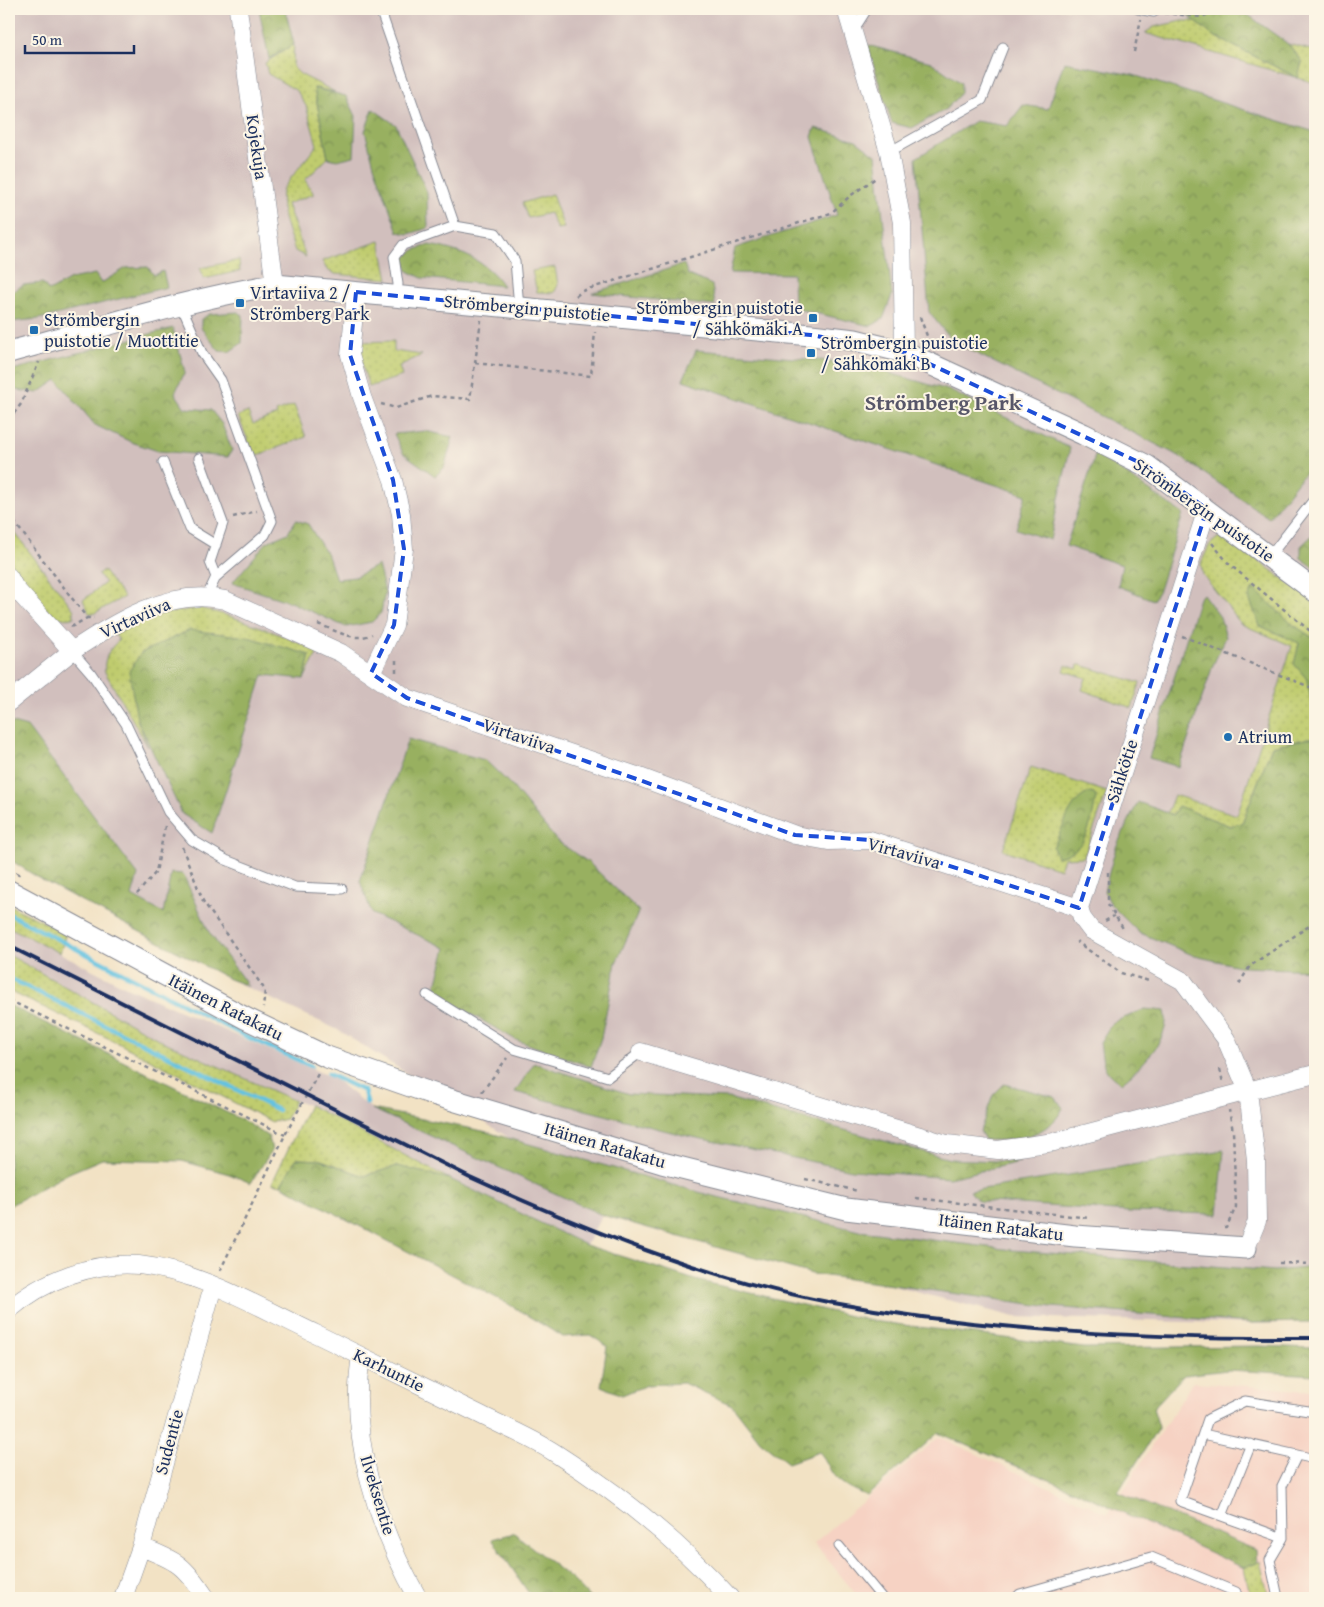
<svg xmlns="http://www.w3.org/2000/svg" width="1324" height="1607" font-family="'Gentium Book Plus',serif">
<style>
.built{fill:#f6d2c3}
.industrial{fill:#d1bfbd}
.grass{fill:url(#grass-dots);stroke:#6e7e66}
.forest{fill:url(#forest-crowns);stroke:#5a7060}
.lines{fill:none;stroke-linecap:round;stroke-linejoin:round}
.stream{stroke:#63c2e1;stroke-width:4.5}
.service-casing{stroke:#868891;stroke-width:11}
.minor-casing{stroke:#868891;stroke-width:19}
.tertiary-casing{stroke:#868891;stroke-width:23}
.path{stroke:#868891;stroke-width:2.5;stroke-dasharray:4 4;stroke-linecap:butt}
.service{stroke:#fff;stroke-width:9}
.minor{stroke:#fff;stroke-width:18}
.tertiary{stroke:#fff;stroke-width:21}
.rail{stroke:#1b2f5e;stroke-width:4}
.marked{fill:none;stroke:#1d4ed8;stroke-width:4;stroke-dasharray:10 6;stroke-linejoin:round}
.poi-dot{fill:#1f6fb2;stroke:#fcf5e5;stroke-width:2}
.labels{text-anchor:middle;stroke-width:4;stroke-linejoin:round;paint-order:stroke}
.street-label{font-size:18px;fill:#1b2f5e;stroke:#fcf5e5}
.poi-label{font-size:18px;fill:#1b2f5e;stroke:#fcf5e5;text-anchor:start}
.district-label{font-size:22px;font-weight:bold;fill:#575669;stroke:#fcf5e5}
</style>
<defs>
<pattern id="grass-dots" width="8" height="8" patternUnits="userSpaceOnUse" patternTransform="scale(1.25)"><rect width="8" height="8" fill="#c0cc6e"/><path d="M2 2h.1M6 6h.1" fill="none" stroke="#a4b062" stroke-width="1.8" stroke-linecap="round"/></pattern>
<pattern id="forest-crowns" width="20" height="18" patternUnits="userSpaceOnUse" patternTransform="scale(1.25)"><rect width="20" height="18" fill="#98b061"/><path d="M2 6a3 3 0 1 1 6 0M12 15a3 3 0 1 1 6 0" fill="none" stroke="#7b9053"/></pattern>
</defs>
<rect width="100%" height="100%" fill="#fcf5e5"/>
<filter id="ink" filterUnits="userSpaceOnUse"><feTurbulence type="fractalNoise" baseFrequency=".02" numOctaves="2"/><feDisplacementMap in="SourceGraphic" scale="10" xChannelSelector="R" yChannelSelector="G"/><feConvolveMatrix kernelMatrix="1 2 1 2 8 2 1 2 1" color-interpolation-filters="sRGB"/></filter>
<filter id="wash" filterUnits="userSpaceOnUse"><feTurbulence type="fractalNoise" baseFrequency=".0096" numOctaves="4" result="noise"/><feDisplacementMap in="SourceGraphic" scale="20" xChannelSelector="R" yChannelSelector="G"/><feGaussianBlur stdDeviation="1.12" result="paint"/><feColorMatrix in="noise" values="0 0 0 0 0 0 0 0 0 0 0 0 0 0 0 0 0 1.4 0 .05"/><feComposite in="paint" operator="in"/></filter>
<g filter="url(#wash)">
<rect width="100%" height="100%" fill="#f2e2c4"/>
<path class="built" d="M1193 1382 1315 1391V1598H859L814 1543 939 1437 1108 1514Z"/>
<path class="industrial" d="M9 9H1315V1322L1255 1324 1015 1317 644 1223 338 1030 229 979 40 879 9 859Z
M9 927 128 988 333 1078 372 1109 602 1215 586 1245 450 1179 309 1105 295 1101 160 1040 9 955Z"/>
<path class="grass" d="M1182 21H1195L1212 35 1298 78 1302 61 1288 44 1315 51V83L1145 33 1154 27Z
M294 44 293 67 300 74 335 92 314 88 328 158 305 180 314 194 287 204 306 257 295 251C289 233 277 207 283 188L317 145 306 106 297 91 268 74 265 63Z
M552 194 564 228 557 229 550 213 528 218 522 203Z
M380 241 388 279 335 274 327 270 322 261Z
M239 260 240 271 204 279 200 268Z
M555 267 558 285 554 293 537 292 532 271Z
M394 341V351L422 355 399 366 402 376 369 387 358 353V342Z
M294 405 306 437 258 455 253 453 238 416 248 412 253 424 277 415 276 412Z
M9 525 74 610V617C52 629 17 577 10 560 6 551 9 535 9 525Z
M1219 537 1231 540 1315 603V737L1272 746 1242 823 1230 826 1178 807 1173 815 1167 813 1174 795 1237 815 1292 646 1241 624 1203 575 1201 563 1210 544Z
M103 570 124 597 93 614 89 613 83 600 105 583 98 574Z
M199 608C240 617 280 634 318 652L304 679 310 655 137 719 148 747 105 672C103 659 109 649 119 640L114 634 161 614Z
M1066 665 1077 669 1078 665H1081L1140 683 1132 708 1082 690 1086 678 1064 671Z
M1031 767 1107 792 1084 857 1064 858 1060 869 1003 850Z
M9 905 66 933 60 953 9 927Z
M9 955 160 1040 295 1101 286 1119 272 1122 110 1039 9 991Z
M309 1105 450 1179 397 1167 364 1176 321 1160 296 1159 281 1185 272 1183Z
M1260 1561 1269 1598H1251L1244 1568Z"/>
<path class="forest" d="M259 9H285L294 44 269 59Z
M1180 9H1240L1288 44 1302 61 1298 78 1212 35Z
M867 45 931 62 961 83V93L945 110 912 128 892 123Z
M1064 62 1133 75 1315 132V460L1269 518 1179 456 952 341 929 312 916 158 975 121 1007 126 1023 105 1048 109Z
M314 88 346 96 356 116 354 156 337 160 328 158Z
M373 109 396 125 427 192 428 228 409 234 398 232 374 165 365 131Z
M815 128 856 140 876 155 892 295 883 319 871 326 794 308 793 274 730 273 735 248 837 215 812 137Z
M429 245C458 250 487 260 503 286L422 278 408 271 404 258 414 250Z
M684 264 688 275 712 285 715 306 592 293Z
M148 267 154 275 163 271 167 287 39 319 9 322V294L23 285 43 283 49 291 71 279 95 274 101 283 126 268Z
M238 312 243 315 242 343 229 352 219 351 201 328V319L210 314Z
M173 328 185 372 175 393 185 408 211 410 222 424 232 450 228 457 158 451 131 442 95 425 57 380 38 393 9 389V371Z
M696 350 855 363 948 390 1070 448 1050 540 1016 529 1026 495 683 380Z
M425 431 453 437 444 468 435 476 403 453 394 434Z
M1096 453 1183 514 1159 590 1153 600 1118 586 1122 565 1066 546Z
M296 520 308 524 328 556 336 579 355 577 378 565 385 592 381 613 372 622 346 627 290 602 232 583 267 542 288 533Z
M1315 533V568L1301 558V546Z
M1253 588 1292 624 1315 639V705L1312 703 1306 678 1294 664 1299 643 1260 626 1249 598Z
M1203 594 1220 617 1226 637 1213 665 1179 767 1149 758 1199 598Z
M190 630 248 637 310 655 304 679 263 675 212 833 182 814 137 719 129 671 141 653Z
M9 722 27 727 138 875 132 896 163 913 171 873 183 874 209 932 248 986 229 979 40 879 9 859Z
M1315 737V970L1243 967 1195 956 1138 932 1112 906 1104 891 1116 847 1138 802 1173 815 1178 806 1230 826 1242 823 1272 746Z
M408 739 485 760 512 786 557 841 588 862 639 911 616 963 601 1038 591 1067 516 1040 434 993 446 948 372 914 360 881Z
M1091 792 1096 796C1092 822 1087 853 1057 857L1053 847C1064 828 1069 799 1091 792Z
M9 1005 246 1122 269 1137 272 1150 251 1183 229 1174 182 1161 102 1159 69 1173 9 1206Z
M1145 1009 1165 1011C1173 1036 1140 1069 1121 1083 1102 1072 1103 1063 1100 1042L1112 1023Z
M534 1063 629 1094 728 1098 950 1159 1020 1162 949 1178 852 1170 683 1135 515 1092Z
M1004 1084 1055 1097 1063 1108C1050 1136 1013 1142 985 1140L980 1131 993 1095Z
M372 1109 483 1131 709 1195 860 1231 1012 1250 1275 1271 1315 1267V1322L1250 1323 1052 1307 812 1274 602 1215Z
M1224 1150 1218 1214 1129 1212 978 1201 970 1191Z
M296 1159 321 1160 364 1176 397 1166 450 1179 586 1245 695 1280 872 1321 1084 1348 1259 1346 1315 1348V1375L1228 1370 1184 1375 1153 1408 1159 1427 1118 1492 1256 1550 1257 1563 1244 1568 1078 1492 938 1433 867 1496C855 1491 839 1484 832 1473 827 1465 826 1459 819 1452L788 1463 760 1441 732 1405 683 1383 647 1385 622 1395 601 1386 607 1346 590 1335 563 1337 510 1305 281 1185Z
M514 1533 574 1581 590 1598H532L492 1539Z"/>
<g class="lines">
<path class="stream" d="M9 914 243 1035 311 1066
M9 978 278 1110
M328 1074 364 1091 367 1103"/>
</g>
</g>
<g filter="url(#ink)">
<g class="lines">
<g class="service-casing">
<path id="service" d="M380 9 455 226 496 233 515 261 519 307
M1138 9 1154 12
M853 31 867 9
M889 152 982 100 1003 47
M397 296 398 284 394 257 403 245 455 226
M181 305 202 353 221 380 272 521 265 535 216 577 207 596
M199 458 223 523 210 562 216 577
M163 462 190 529 216 545
M1270 556 1315 498
M72 651 91 673 126 724 168 812 192 840 226 860 295 887 342 889
M427 995 514 1049 608 1077 641 1052
M1203 1434 1315 1459
M1222 1516 1251 1444
M1283 1538 1282 1486 1297 1455
M839 1546 882 1598
M1016 1598 1020 1594 1151 1557 1236 1592
M1278 1598 1270 1560 1283 1538 1180 1501 1208 1419 1245 1401 1315 1412"/>
</g>
<g class="minor-casing">
<path id="minor" d="M238 9 275 285
M846 9 889 152 902 223 904 352
M356 292 350 355 362 397 393 480 401 514 404 549 394 625 371 673
M9 577 15 588 72 651C116 622 170 587 225 600L341 653 407 698 634 775 795 835 828 841 870 840 1079 908
M9 702 72 651
M641 1052 947 1144 998 1150 1054 1142 1248 1091 1226 1039 1183 981 1091 930 1082 918 1079 908 1207 509
M1246 1248 1257 1221 1256 1160 1248 1091 1315 1074
M9 1310C43 1280 94 1261 139 1265 202 1272 260 1308 316 1334 372 1361 426 1388 481 1415 505 1427 532 1438 555 1453 620 1494 679 1542 730 1598
M361 1356C348 1437 378 1528 418 1598
M141 1547C178 1561 184 1565 206 1598
M123 1598 141 1547 213 1286"/>
</g>
<g class="tertiary-casing">
<path id="tertiary" d="M9 352C97 329 185 299 275 285L811 335 855 340 904 352 1083 434 1147 466 1315 591
M9 891 245 1018 327 1057 436 1095 662 1163 846 1209 1075 1236 1246 1248"/>
</g>
<path class="path" d="M1164 13 1201 17 1214 12 1215 9
M1134 52 1141 19
M576 296 582 291 831 213 850 196 877 177
M920 317 930 344
M475 363 481 320
M381 404 396 408 432 396 470 399 475 363 591 376 595 332
M9 420 21 404 39 362
M9 515 87 618H94
M233 517 257 511
M1212 543 1229 564 1315 635
M318 624C335 630 355 643 372 634
M71 627 87 618
M1182 636 1315 689
M396 660V672
M182 847 203 901 265 990 263 1008
M9 869 21 875
M1108 872V904L1124 930
M137 894 156 872 165 826
M1105 921 1114 916
M1079 941 1077 942 1121 973 1149 981
M1239 984 1250 966 1315 922
M9 1000 285 1135
M1220 1069 1223 1083
M482 1092 507 1058
M805 1179 858 1191
M916 1198 1089 1218
M1224 1228H1226L1236 1207 1233 1131 1229 1110
M1279 1263 1315 1264
M220 1271 285 1135 319 1072"/>
<use href="#service" class="service"/>
<use href="#minor" class="minor"/>
<use href="#tertiary" class="tertiary"/>
<path class="rail" d="M9 946 470 1177C582 1228 707 1279 828 1302 989 1332 1152 1339 1315 1338"/>
</g>
</g>
<path class="marked" d="M356 292 811 335 904 352 1147 466 1207 509 1079 908 870 840 795 835 407 698 371 673 394 625 404 549 393 480 350 355Z"/>
<g class="poi-dot">
<rect x="235" y="298" width="10" height="10" rx="2.5"/>
<rect x="808" y="313" width="10" height="10" rx="2.5"/>
<rect x="29" y="325" width="10" height="10" rx="2.5"/>
<rect x="806" y="348" width="10" height="10" rx="2.5"/>
<circle cx="1228" cy="737" r="5"/>
</g>
<g class="labels">
<g class="street-label">
<text transform="translate(257 147) rotate(82)" y="6">Kojekuja</text>
<text transform="translate(527 308) rotate(5)" y="6">Strömbergin puistotie</text>
<text transform="translate(1204 510) rotate(35)" y="6">Strömbergin puistotie</text>
<text transform="translate(135 618) rotate(-24)" y="6">Virtaviiva</text>
<text transform="translate(519 736) rotate(19)" y="6">Virtaviiva</text>
<text transform="translate(1122 771) rotate(-72)" y="6">Sähkötie</text>
<text transform="translate(904 853) rotate(16)" y="6">Virtaviiva</text>
<text transform="translate(226 1007) rotate(27)" y="6">Itäinen Ratakatu</text>
<text transform="translate(605 1145) rotate(16)" y="6">Itäinen Ratakatu</text>
<text transform="translate(1001 1227) rotate(7)" y="6">Itäinen Ratakatu</text>
<text transform="translate(389 1370) rotate(26)" y="6">Karhuntie</text>
<text transform="translate(169 1442) rotate(-75)" y="6">Sudentie</text>
<text transform="translate(378 1495) rotate(73)" y="6">Ilveksentie</text>
</g>
<g class="poi-label">
<text x="250" y="299">Virtaviiva 2 /<tspan x="250" dy="21">Strömberg Park</tspan></text>
<text x="803" y="314" text-anchor="end">Strömbergin puistotie<tspan x="803" dy="21">/ Sähkömäki A</tspan></text>
<text x="44" y="326">Strömbergin<tspan x="44" dy="21">puistotie / Muottitie</tspan></text>
<text x="821" y="349">Strömbergin puistotie<tspan x="821" dy="21">/ Sähkömäki B</tspan></text>
<text x="1238" y="743">Atrium</text>
</g>
<g class="district-label">
<text x="943" y="410">Strömberg Park</text>
</g>
</g>
<rect width="1324" height="1607" fill="none" stroke="#fcf5e5" stroke-width="30"/>
<path d="M25 45v8h109v-8" fill="none" stroke="#1b2f5e" stroke-width="2.5"/>
<text x="32" y="45" font-size="15" fill="#1b2f5e" stroke="#fcf5e5" stroke-width="4" paint-order="stroke">50 m</text>
</svg>
